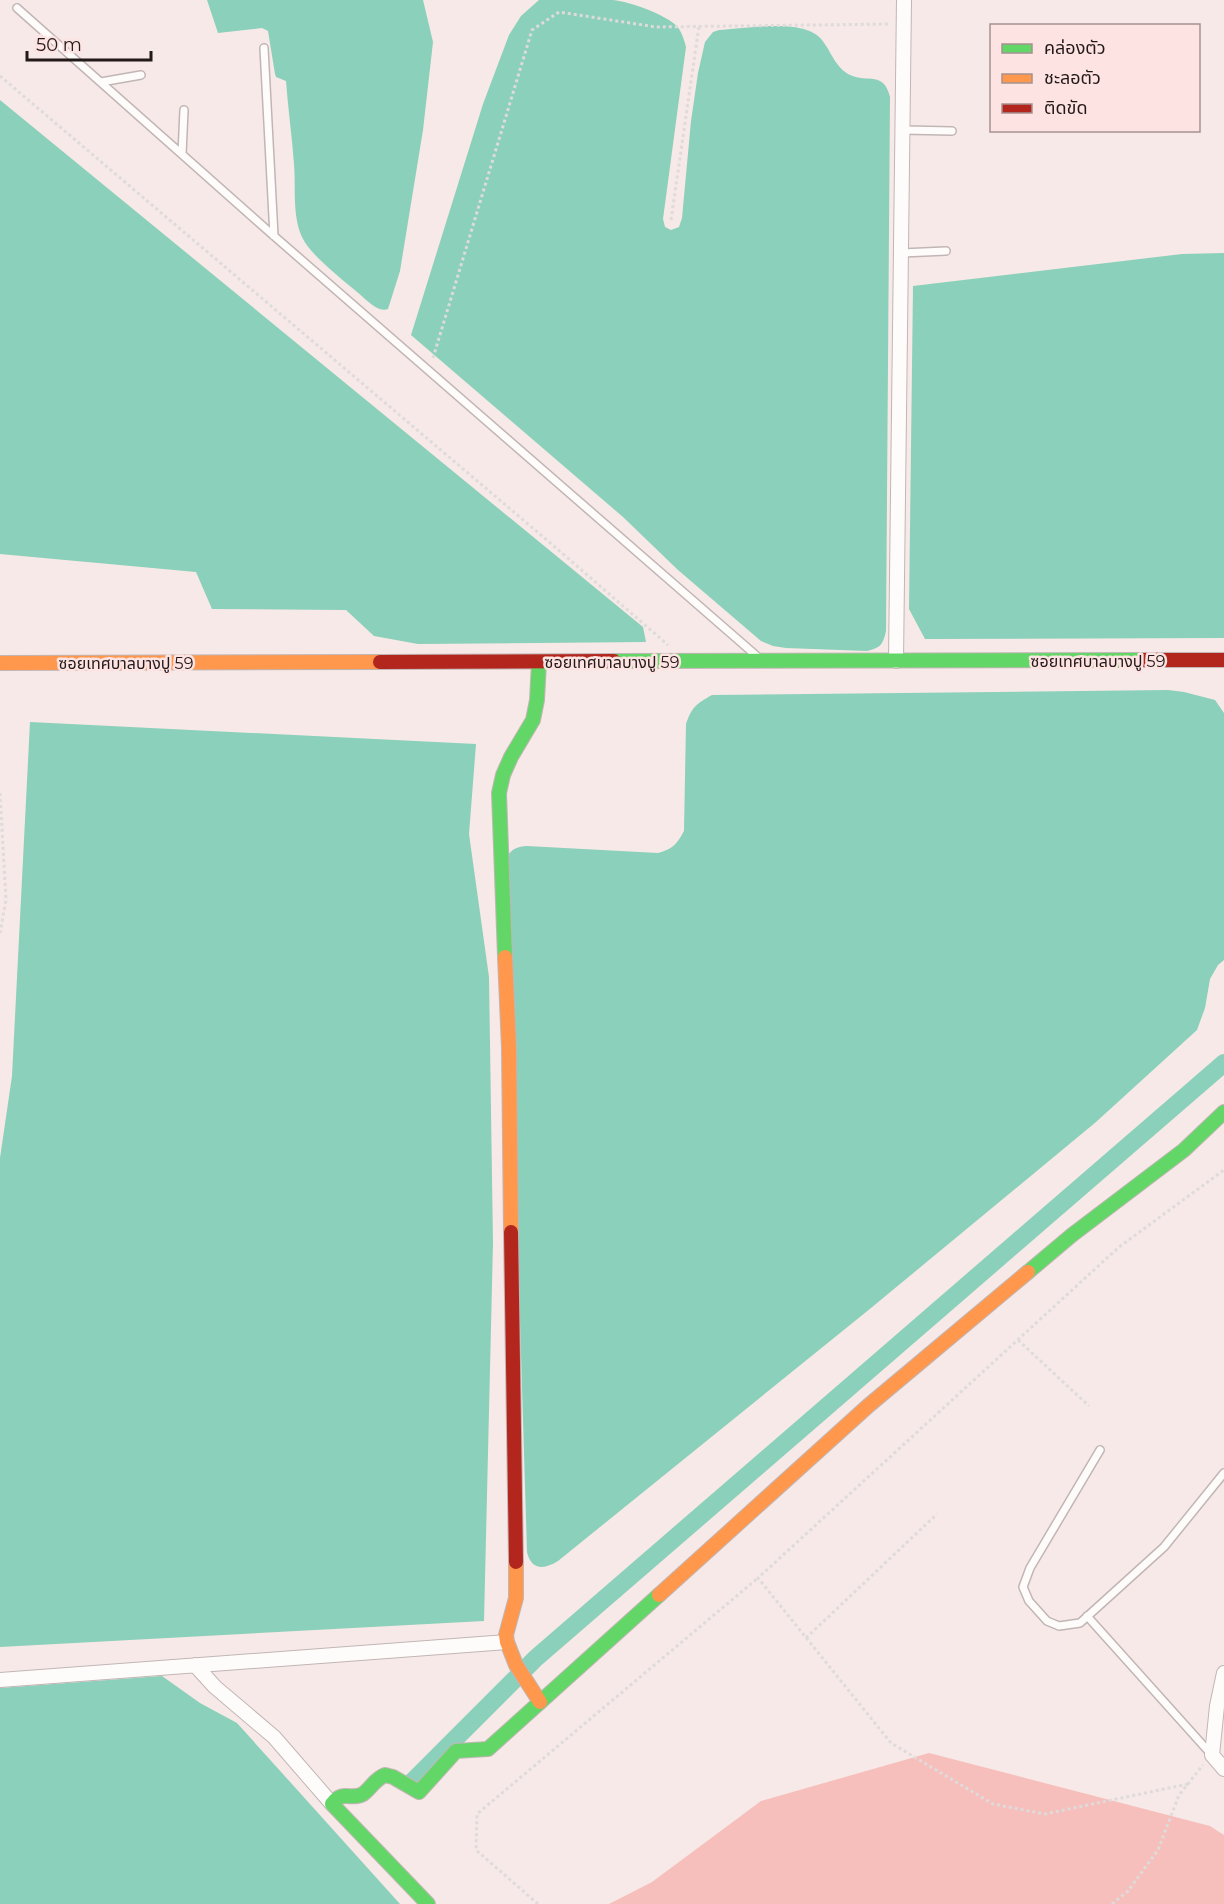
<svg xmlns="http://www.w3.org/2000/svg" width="1224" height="1904" font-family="Montserrat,'Noto Sans Thai',sans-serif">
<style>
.green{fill:#f6bfbc}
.water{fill:#8bd0ba}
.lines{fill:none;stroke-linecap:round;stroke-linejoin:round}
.canal{stroke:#8bd0ba;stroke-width:18}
.lane-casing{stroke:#c1b6b5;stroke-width:10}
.street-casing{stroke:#c1b6b5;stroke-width:16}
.fast-casing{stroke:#c1b6b5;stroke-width:16}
.slow-casing{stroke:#c1b6b5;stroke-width:16}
.jam-casing{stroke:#c1b6b5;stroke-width:16}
.path{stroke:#dedbda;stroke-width:3;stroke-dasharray:3 3;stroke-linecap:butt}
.lane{stroke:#fefcfb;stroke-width:7}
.street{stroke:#fefcfb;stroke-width:14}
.fast{stroke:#63d668;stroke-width:14}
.slow{stroke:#ff974d;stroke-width:14}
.jam{stroke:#b3261e;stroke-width:14}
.labels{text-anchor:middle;stroke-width:5;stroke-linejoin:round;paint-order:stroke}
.street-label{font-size:16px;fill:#221919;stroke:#fde3e1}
</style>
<rect width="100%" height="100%" fill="#f7e9e7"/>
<path class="green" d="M929 1753 1210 1826 1224 1835V1904H609L652 1882 761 1801Z"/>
<path class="water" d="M207 0H423L433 42 423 130 400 271 388 309C377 313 365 298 357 292 342 279 310 255 302 237 292 215 296 187 294 164 292 136 288 109 286 81L276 77 275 74 268 31 262 28 218 33Z
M539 0C563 0 589 0 613 0 631 2 664 14 677 26 682 33 684 39 686 47L663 219 665 227 671 230 679 227 682 218 691 121 698 73 705 42 713 32 719 30C745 29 804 17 822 40 832 53 835 67 850 75 868 83 884 71 890 97L886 631C883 645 880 648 867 651L786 648 773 646 761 641 678 570 623 517 411 335 483 104 509 35 521 16Z
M0 100 643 627 646 642 418 644 374 636 346 610 212 609 196 572 0 554Z
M1224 253V638L925 639 909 609 913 286 1182 254Z
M1168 690 1184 692 1215 700 1224 713V960L1218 965 1210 979 1205 1008 1197 1030 1096 1122 871 1308 558 1561C544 1570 531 1570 527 1552L506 859C511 849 516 847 527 846L658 853C673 849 677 844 684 831L686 724C692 707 696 704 712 695Z
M30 722 476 744 469 834 489 977 493 1243 484 1621 0 1647V1158L12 1076Z
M162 1676 200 1703 237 1723 400 1904H0V1688Z"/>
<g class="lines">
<path class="canal" d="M412 1782 536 1658 1224 1063"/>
<g class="lane-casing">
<path id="lane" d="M17 8 274 236 759 658
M264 48 274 236
M101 82 141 75
M903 130 952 131
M182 154 184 110
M902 253 946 251
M1100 1450 1030 1568 1023 1587 1029 1601 1047 1621 1059 1626 1080 1623 1164 1547 1224 1473
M1087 1616 1210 1753"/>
</g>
<g class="street-casing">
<path id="street" d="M896 661 904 0
M195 1665 215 1687 274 1737 332 1804
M1224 1673 1217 1706 1212 1755 1224 1769
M0 1680 507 1642"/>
</g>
<g class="fast-casing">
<path id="fast" d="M614 661 1143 660
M505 957 499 793 503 775 511 757 533 720 537 700 539 662
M1028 1272 1072 1235 1184 1150 1224 1112
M428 1904 332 1804C343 1789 351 1801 363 1794 371 1788 375 1779 385 1775L393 1777 419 1792 456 1751 488 1749 659 1595"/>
</g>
<g class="slow-casing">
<path id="slow" d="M0 663 380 662
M505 957 509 1048 511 1232
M516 1562V1598L506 1635 507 1642 516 1665 540 1702
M659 1595 868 1406 1028 1272"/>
</g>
<g class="jam-casing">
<path id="jam" d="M1143 660H1224
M380 662 614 661
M511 1232 516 1562"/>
</g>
<path class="path" d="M0 76 548 541 668 645
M671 220 699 26
M433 358 532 30 559 12 656 27 890 24
M0 793 6 900 0 933
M1018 1340 1089 1406
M806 1638 937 1514
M1188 1784 1045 1814 993 1804 891 1743 758 1578 1119 1247 1224 1170
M538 1904 476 1850 477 1814 758 1578
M1112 1904 1128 1891 1158 1850 1179 1795 1203 1765"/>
<use href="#lane" class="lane"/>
<use href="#street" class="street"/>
<use href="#fast" class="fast"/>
<use href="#slow" class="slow"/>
<use href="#jam" class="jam"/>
</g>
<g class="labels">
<g class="street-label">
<text x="1098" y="667">ซอยเทศบาลบางปู 59</text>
<text x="612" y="668">ซอยเทศบาลบางปู 59</text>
<text x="126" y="669">ซอยเทศบาลบางปู 59</text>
</g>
</g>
<rect x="990" y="24" width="210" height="108" fill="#fde3e1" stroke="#a59291" stroke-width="1.5"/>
<rect x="1002" y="44" width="30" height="9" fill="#63d668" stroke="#a59291" stroke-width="1.5"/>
<text x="1044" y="54" font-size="18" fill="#221919">คล่องตัว</text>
<rect x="1002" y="74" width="30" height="9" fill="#ff974d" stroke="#a59291" stroke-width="1.5"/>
<text x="1044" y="84" font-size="18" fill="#221919">ชะลอตัว</text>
<rect x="1002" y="104" width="30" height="9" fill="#b3261e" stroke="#a59291" stroke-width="1.5"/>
<text x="1044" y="114" font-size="18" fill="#221919">ติดขัด</text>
<path d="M27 51v9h124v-9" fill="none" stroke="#221919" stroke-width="3"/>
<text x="36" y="51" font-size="18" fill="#221919" stroke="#fde3e1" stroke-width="4.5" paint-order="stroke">50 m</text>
</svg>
